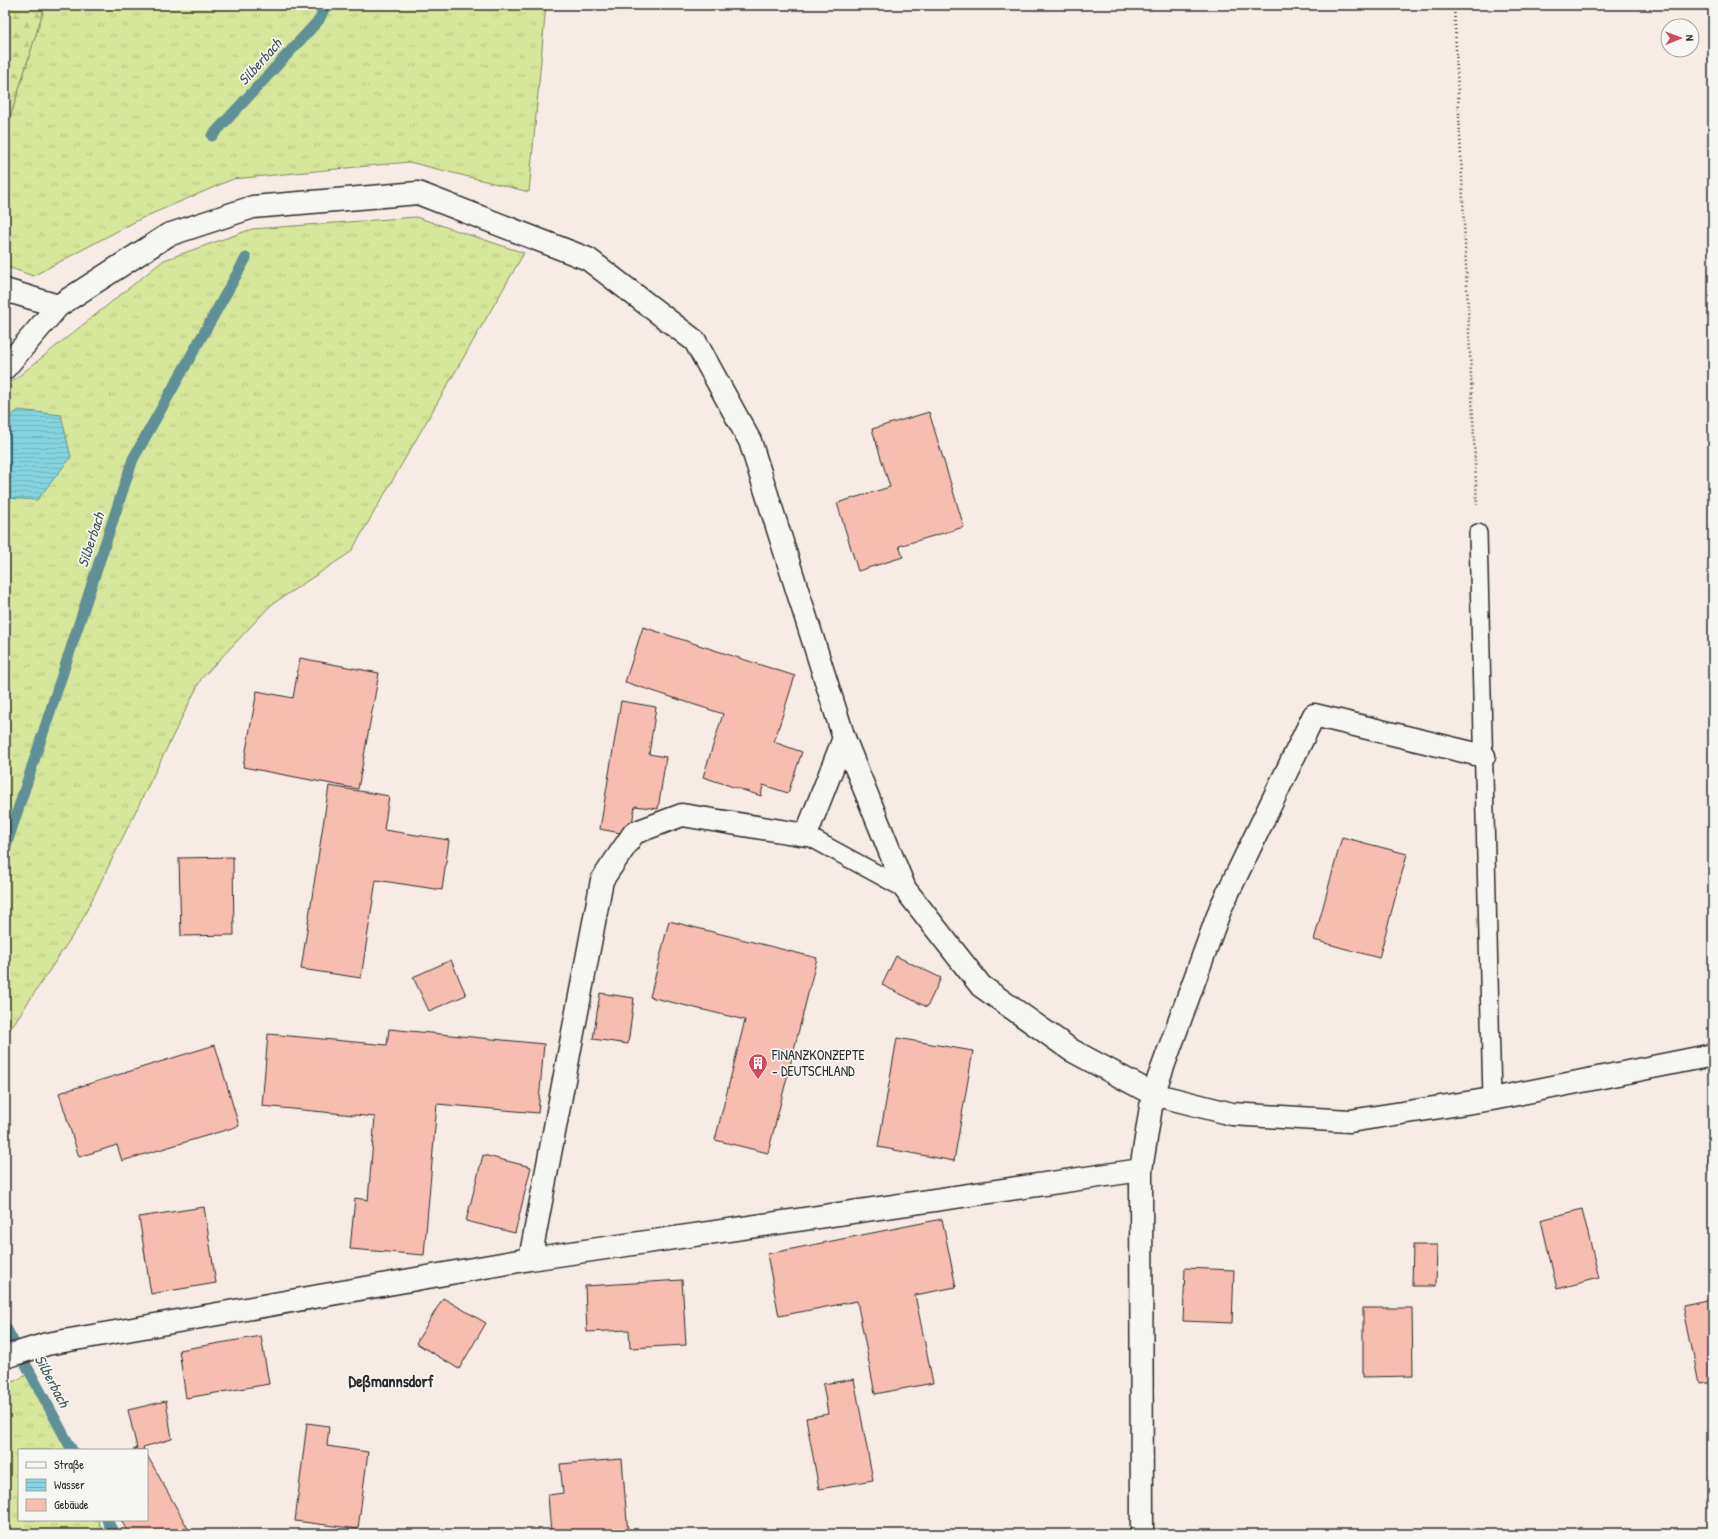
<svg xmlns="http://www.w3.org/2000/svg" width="1718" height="1539" font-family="'Patrick Hand',sans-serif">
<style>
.grass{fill:url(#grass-tufts);stroke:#808862}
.forest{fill:url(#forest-firs);stroke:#808862}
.water{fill:url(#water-rules);stroke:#609097}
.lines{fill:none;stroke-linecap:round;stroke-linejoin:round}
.stream{stroke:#609097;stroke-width:11}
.building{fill:#f7bdb1;stroke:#2b2b2b}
.service-casing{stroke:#2b2b2b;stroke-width:20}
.minor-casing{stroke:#2b2b2b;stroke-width:25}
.path{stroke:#2b2b2b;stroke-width:2.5;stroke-dasharray:1 3;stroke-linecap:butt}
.service{stroke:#f6f6f2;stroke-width:17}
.minor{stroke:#f6f6f2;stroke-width:22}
.labels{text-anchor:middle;stroke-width:3.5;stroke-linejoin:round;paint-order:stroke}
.poi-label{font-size:14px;fill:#2b2b2b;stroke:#f6f6f2;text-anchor:start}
.water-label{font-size:15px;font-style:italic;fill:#415558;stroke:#f6f6f2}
.quarter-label{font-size:16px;font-weight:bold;fill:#2b2b2b;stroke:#f6f6f2}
</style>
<defs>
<pattern id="grass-tufts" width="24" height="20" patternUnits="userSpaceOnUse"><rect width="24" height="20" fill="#d6e69a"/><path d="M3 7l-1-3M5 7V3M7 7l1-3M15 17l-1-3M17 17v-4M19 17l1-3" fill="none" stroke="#b8c585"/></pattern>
<pattern id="forest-firs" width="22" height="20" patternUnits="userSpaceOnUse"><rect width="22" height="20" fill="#d6e69a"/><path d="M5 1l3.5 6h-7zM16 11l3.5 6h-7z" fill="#b8c585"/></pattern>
<pattern id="water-rules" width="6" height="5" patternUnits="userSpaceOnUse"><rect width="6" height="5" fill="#84d4df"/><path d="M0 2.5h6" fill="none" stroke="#72b6c0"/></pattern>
</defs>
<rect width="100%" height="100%" fill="#f6ebe5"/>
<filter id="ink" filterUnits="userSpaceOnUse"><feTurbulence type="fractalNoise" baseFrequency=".025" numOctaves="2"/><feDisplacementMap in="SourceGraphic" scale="8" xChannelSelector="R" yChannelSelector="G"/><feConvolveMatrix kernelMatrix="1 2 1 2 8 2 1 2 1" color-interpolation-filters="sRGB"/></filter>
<g filter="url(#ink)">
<path class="grass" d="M45 5H546L529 192 409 162 233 179 142 218 33 276 5 266V134Z
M416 217 524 253 351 552 271 605 201 679 79 926 5 1037V387L164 260 252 229Z
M32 1372 67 1450H19V1520H98L104 1534H5V1386Z"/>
<path class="forest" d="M5 5H45L5 134Z"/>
<path class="water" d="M19 410 61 415 71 457 37 500 5 498V420Z"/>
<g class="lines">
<path class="stream" d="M212 136 319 20 326 5
M5 849 133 459 246 258
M5 1326 72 1450
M107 1520 114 1534"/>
</g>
<path class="building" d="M929 412 964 527 899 546 903 557 858 571 837 503 890 487 872 429Z
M643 627 795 676 774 742 802 752 788 793 763 785 761 796 703 777 723 714 625 682Z
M300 658 379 673 358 789 243 767 257 691 293 698Z
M621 701 656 707 649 754 666 757 658 809 635 806 630 835 600 829Z
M329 786 389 796 384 830 449 840 442 890 376 880 361 978 301 969Z
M1342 837 1407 854 1379 958 1314 940Z
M233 857 234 935 181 936 179 858Z
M669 921 817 958 768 1153 715 1140 745 1020 650 997Z
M896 956 941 978 927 1007 882 985Z
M451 960 466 995 429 1011 413 977Z
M600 993 634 998 628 1044 593 1039Z
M389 1029 544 1044 538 1113 437 1104 424 1255 350 1249 355 1198 368 1200 375 1117 262 1106 268 1034 387 1045Z
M897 1038 973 1051 954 1161 878 1147Z
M215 1045 239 1126 122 1161 117 1145 79 1157 59 1093Z
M483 1155 531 1167 515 1233 466 1221Z
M1713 1158V1184L1708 1159Z
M204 1207 216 1283 151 1294 139 1217Z
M1582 1209 1599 1278 1557 1289 1541 1220Z
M942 1219 956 1287 915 1295 933 1383 875 1394 857 1301 779 1316 767 1254Z
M1413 1245H1437L1436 1286H1412Z
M1185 1268 1234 1270 1232 1323 1183 1321Z
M682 1280 686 1345 630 1348 629 1330 587 1332 585 1286Z
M443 1298 486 1323 459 1369 416 1343Z
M1713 1299V1381L1699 1383 1683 1305Z
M1363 1308H1412L1413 1376 1363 1377Z
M261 1336 269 1384 186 1398 179 1350Z
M854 1379 873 1480 819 1489 806 1418 828 1414 823 1384Z
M166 1401 172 1439 143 1447 144 1450H133L137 1448 128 1410Z
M307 1423 329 1426 327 1446 368 1452 358 1529 295 1521Z
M147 1455 191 1534H129L121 1520H147Z
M622 1459 628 1534H551L548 1495 563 1493 560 1464Z"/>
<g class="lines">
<g class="service-casing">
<path id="service" d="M1478 533 1492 1099
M806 835 905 889"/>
</g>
<g class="minor-casing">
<path id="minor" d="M5 290 58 306
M5 368 58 306 168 235 253 207 418 193 588 259 695 341 750 441 844 738 905 889 981 986 1071 1050 1153 1094 1232 1114 1350 1121 1492 1099 1713 1055
M530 1259 602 880 634 833 682 815 806 835 844 738
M5 1357 47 1344 530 1259 1141 1170
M1142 1534 1141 1170 1153 1094 1221 907 1314 715 1484 756"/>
</g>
<path class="path" d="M1454 5 1477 505"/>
<use href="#service" class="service"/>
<use href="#minor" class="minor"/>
</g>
</g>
<defs>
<g id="building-pin" transform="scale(1)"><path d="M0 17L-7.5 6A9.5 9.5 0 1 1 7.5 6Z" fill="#d1495b" stroke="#f6f6f2"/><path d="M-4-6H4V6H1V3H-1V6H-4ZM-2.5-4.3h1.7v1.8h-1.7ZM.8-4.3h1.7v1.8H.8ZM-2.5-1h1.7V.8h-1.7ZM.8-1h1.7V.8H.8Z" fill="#fff"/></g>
</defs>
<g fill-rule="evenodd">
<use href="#building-pin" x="758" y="1063"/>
</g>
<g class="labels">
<g class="poi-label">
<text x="772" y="1060">FINANZKONZEPTE<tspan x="772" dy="16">- DEUTSCHLAND</tspan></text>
</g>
<g class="water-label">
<text transform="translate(260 62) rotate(-48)" y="5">Silberbach</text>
<text transform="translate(91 540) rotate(-72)" y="5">Silberbach</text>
<text transform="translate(52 1381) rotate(62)" y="5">Silberbach</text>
</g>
<g class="quarter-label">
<text x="391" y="1387">Deßmannsdorf</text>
</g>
</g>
<rect width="1718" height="1539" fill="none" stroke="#f6f6f2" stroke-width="20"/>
<rect x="10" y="10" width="1698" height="1519" fill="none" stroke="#2b2b2b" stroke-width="1.5" filter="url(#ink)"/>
<rect x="18" y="1449" width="130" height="72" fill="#f6f6f2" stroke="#a5a5a2"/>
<rect x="26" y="1462" width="20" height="6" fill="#f6f6f2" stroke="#a5a5a2"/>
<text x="54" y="1469" font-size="12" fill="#2b2b2b">Straße</text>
<rect x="26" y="1479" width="20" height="12" fill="url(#water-rules)" stroke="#a5a5a2"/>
<text x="54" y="1489" font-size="12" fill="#2b2b2b">Wasser</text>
<rect x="26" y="1499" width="20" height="12" fill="#f7bdb1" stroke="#a5a5a2"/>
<text x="54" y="1509" font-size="12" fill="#2b2b2b">Gebäude</text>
<g transform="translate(1680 38) rotate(89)"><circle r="19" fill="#f6f6f2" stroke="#a5a5a2"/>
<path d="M0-3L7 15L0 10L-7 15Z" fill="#d1495b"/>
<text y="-6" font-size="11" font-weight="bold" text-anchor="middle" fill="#2b2b2b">N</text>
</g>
</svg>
